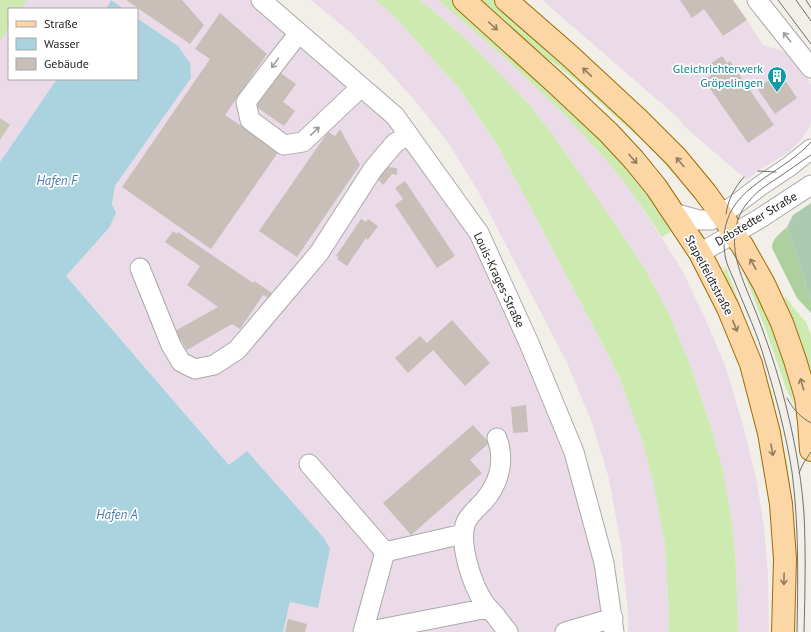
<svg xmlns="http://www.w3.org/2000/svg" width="811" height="632" font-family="'PT Sans',sans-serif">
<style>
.industrial{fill:#ebdbe8}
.construction{fill:#c7c7b4}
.grass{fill:#cdebb0}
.forest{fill:#add19e}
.cemetery{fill:#aacbaf}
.water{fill:#aad3df}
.building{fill:#c7bfb8}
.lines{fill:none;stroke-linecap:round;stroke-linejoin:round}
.minor-casing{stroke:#a9a9a9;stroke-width:21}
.major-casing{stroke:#a06b00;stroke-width:24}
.minor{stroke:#fff;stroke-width:19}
.major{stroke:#fcd6a4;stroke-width:22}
.tram{stroke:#707070;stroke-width:1}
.oneway{stroke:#8f7c63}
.oneway2{stroke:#9c9c9c}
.labels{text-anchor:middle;stroke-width:3.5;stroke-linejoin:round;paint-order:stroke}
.culture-label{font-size:12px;fill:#0d838f;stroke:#fff;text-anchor:end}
.street-label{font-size:12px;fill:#222;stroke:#fff}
.water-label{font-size:13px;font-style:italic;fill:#4a7aab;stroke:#fff}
</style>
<rect width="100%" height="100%" fill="#f2efe9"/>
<path class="industrial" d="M0 0H256L392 119 475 235 533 350 600 564 607 632H283L290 602 318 608 247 451 230 466 66 276 109 228 115 186 191 78 178 46 137 18V9H124L112 1 106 9H9V79H57L0 162Z
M311 0H375L394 16 458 87 498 146 599 337 620 379 642 440 653 482 665 544 669 618 668 632H628V613L621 545 609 479 592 423 568 365 478 191 449 144 416 102 383 65 350 32Z
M420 0H438L506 59 563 113 608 162 630 190 661 237 682 270 703 314 725 365 733 391 746 436 757 483 764 528 768 573 769 632H738L736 567 732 524 723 471 711 427 689 362 670 316 646 271 585 182 555 138 529 104 465 38Z
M542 0H698L723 36 747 20 763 45 777 49 784 52 790 56 805 73 811 85V122L810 126 802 139 789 152 758 171 747 180 686 128 676 116Z"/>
<path class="construction" d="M0 118 10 125 0 140Z"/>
<path class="grass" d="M0 0H27L21 9H9V28L0 41Z
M375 0H420L465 38 529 104 555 138 617 227 646 271 670 316 689 362 711 427 723 471 732 524 736 567 738 632H668L669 618 665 544 653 482 642 440 620 379 599 337 498 146 458 87 394 16Z
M438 0H454L577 111 640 180 675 229 662 237 630 190 608 162 563 113 506 59Z
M479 0H499L623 111 685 184 674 175 648 145 621 122 580 84 554 63 534 50Z
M726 267 772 393 788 468 792 508 722 274Z
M747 272 767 316 778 341 796 408 786 389 767 333 744 273Z
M784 297H786L793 307 806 322 811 335V375L801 341Z"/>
<path class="forest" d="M787 227 811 300V313L797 298 772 248C772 238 780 234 787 227Z"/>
<path class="cemetery" d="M811 203V300L787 227 793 215Z"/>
<path class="water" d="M111 0 124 9H106Z
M137 18 178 46 190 63 191 78 115 186 112 204 116 213 109 228 66 276 229 465 247 451 324 538 330 549 318 608 290 602 283 632H0V162L57 79H137Z"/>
<path class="building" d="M126 0H182L204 25 190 44Z
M680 0H733L747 20 723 36 704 9 692 18Z
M220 13 267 54 225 115 279 151 211 249 122 187 210 59 195 49Z
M722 56 727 63 730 61 774 125 748 143 704 80 713 74 707 66Z
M279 72 296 84 283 102 295 111 284 126 255 106Z
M780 73 797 98 775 114 757 88Z
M340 129 360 165 297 257 259 231 328 132 335 136Z
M388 167 397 168V175L392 174 383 185 378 179Z
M405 181 455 256 437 268 395 205 403 199 395 188Z
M361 219 366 222 368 219 378 226 368 240 366 238 347 266 337 259 339 257 336 256Z
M173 231 177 234 178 232 253 283 254 281 272 293 268 298 263 295 240 329 232 324 187 350 175 331 218 307 187 285 200 266 165 242Z
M452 320 490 363 465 386 433 350 408 373 395 358 420 336 427 343Z
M526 405 528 432 513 433 511 407Z
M473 425 489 443 470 460 482 473 411 535 383 503Z
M288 619 307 624 305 632H285Z"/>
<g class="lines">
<g class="minor-casing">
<path id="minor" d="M261 0 395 116 479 233 529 343 574 452 604 563 614 632
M757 0 811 68
M299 33 281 56 246 102 250 120 284 145 303 142 361 87
M673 213 699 220H711L721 214 735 205 760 186 790 166 811 149
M700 253 759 219 811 185
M140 268 171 345 181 362 195 369 214 365 237 350 319 253 373 169 395 143 409 135
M497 438C498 442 500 446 500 450 503 469 496 487 484 501 478 507 470 514 466 522 458 542 472 584 483 601 486 606 491 611 495 615 499 621 504 627 508 632
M309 464 385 552 463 534
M363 632 385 552
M365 632 488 608
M565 632 613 618"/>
</g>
<g class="major-casing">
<path id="major" d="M464 0 558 85 609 133 634 160 656 187 700 253 728 308 751 364 769 433 781 504 785 559 783 632
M506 0 569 55 638 119 676 157 705 192 726 221 733 234 742 245 764 284 782 323 795 360 806 397 809 422 811 450"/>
</g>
<use href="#minor" class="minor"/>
<use href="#major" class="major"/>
<path class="tram" d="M778 0 811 44
M796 0 811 21
M806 0 811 8
M758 171 776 172
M726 214C728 200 734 188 744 177
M787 398C793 409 800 417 811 423
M799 473 803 464 811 452
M797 632C798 579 799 525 792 472 786 434 776 397 765 361 758 335 746 310 736 285 733 277 728 268 726 260 723 247 723 233 727 221 738 184 787 170 811 142
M804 632C805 593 806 553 804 514 802 484 797 455 791 427 785 400 778 374 769 348 764 334 759 319 753 305 743 281 730 253 736 227 738 217 743 207 750 200 757 191 767 185 776 179 788 171 799 163 811 155"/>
</g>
<defs><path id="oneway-shaft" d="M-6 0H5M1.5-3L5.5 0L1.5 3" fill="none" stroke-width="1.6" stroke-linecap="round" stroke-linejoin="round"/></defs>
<g class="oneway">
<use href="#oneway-shaft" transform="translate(493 26) rotate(42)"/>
<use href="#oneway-shaft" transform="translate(587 72) rotate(-137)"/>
<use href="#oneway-shaft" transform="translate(633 159) rotate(49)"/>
<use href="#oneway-shaft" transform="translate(680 162) rotate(-130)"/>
<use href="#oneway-shaft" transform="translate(753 264) rotate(-119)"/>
<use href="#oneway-shaft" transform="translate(735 326) rotate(68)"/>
<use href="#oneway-shaft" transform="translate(802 384) rotate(-106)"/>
<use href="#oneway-shaft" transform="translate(772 450) rotate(80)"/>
<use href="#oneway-shaft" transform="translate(784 579) rotate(91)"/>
</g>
<g class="oneway2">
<use href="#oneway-shaft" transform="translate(787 37) rotate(-129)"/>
<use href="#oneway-shaft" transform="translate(275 63) rotate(126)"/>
<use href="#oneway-shaft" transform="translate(315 131) rotate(-44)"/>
</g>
<defs>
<g id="building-pin" transform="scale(1)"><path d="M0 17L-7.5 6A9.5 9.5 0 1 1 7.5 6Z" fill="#0f9aa8" stroke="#fff"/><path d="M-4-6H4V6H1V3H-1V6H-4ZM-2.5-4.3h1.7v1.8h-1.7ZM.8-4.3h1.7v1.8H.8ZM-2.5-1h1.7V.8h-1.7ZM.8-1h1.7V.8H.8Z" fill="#fff"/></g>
</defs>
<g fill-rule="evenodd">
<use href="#building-pin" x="777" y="76"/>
</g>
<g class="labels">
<g class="culture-label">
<text x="763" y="73">Gleichrichterwerk<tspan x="763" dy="14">Gröpelingen</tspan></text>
</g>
<g class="street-label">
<text transform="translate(756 219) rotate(-31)" y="4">Debstedter Straße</text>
<text transform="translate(709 275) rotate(62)" y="4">Stapelfeldtstraße</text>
<text transform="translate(499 280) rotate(65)" y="4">Louis-Krages-Straße</text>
</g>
<g class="water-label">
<text x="57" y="185">Hafen F</text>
<text x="117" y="519">Hafen A</text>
</g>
</g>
<rect x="8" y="8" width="130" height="72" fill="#ffffff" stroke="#a7a7a7"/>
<rect x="16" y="21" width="20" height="6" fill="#fcd6a4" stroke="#a7a7a7"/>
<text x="44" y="28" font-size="12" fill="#222222">Straße</text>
<rect x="16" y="38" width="20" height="12" fill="#aad3df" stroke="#a7a7a7"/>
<text x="44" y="48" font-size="12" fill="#222222">Wasser</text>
<rect x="16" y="58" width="20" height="12" fill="#c7bfb8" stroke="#a7a7a7"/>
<text x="44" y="68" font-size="12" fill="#222222">Gebäude</text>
</svg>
